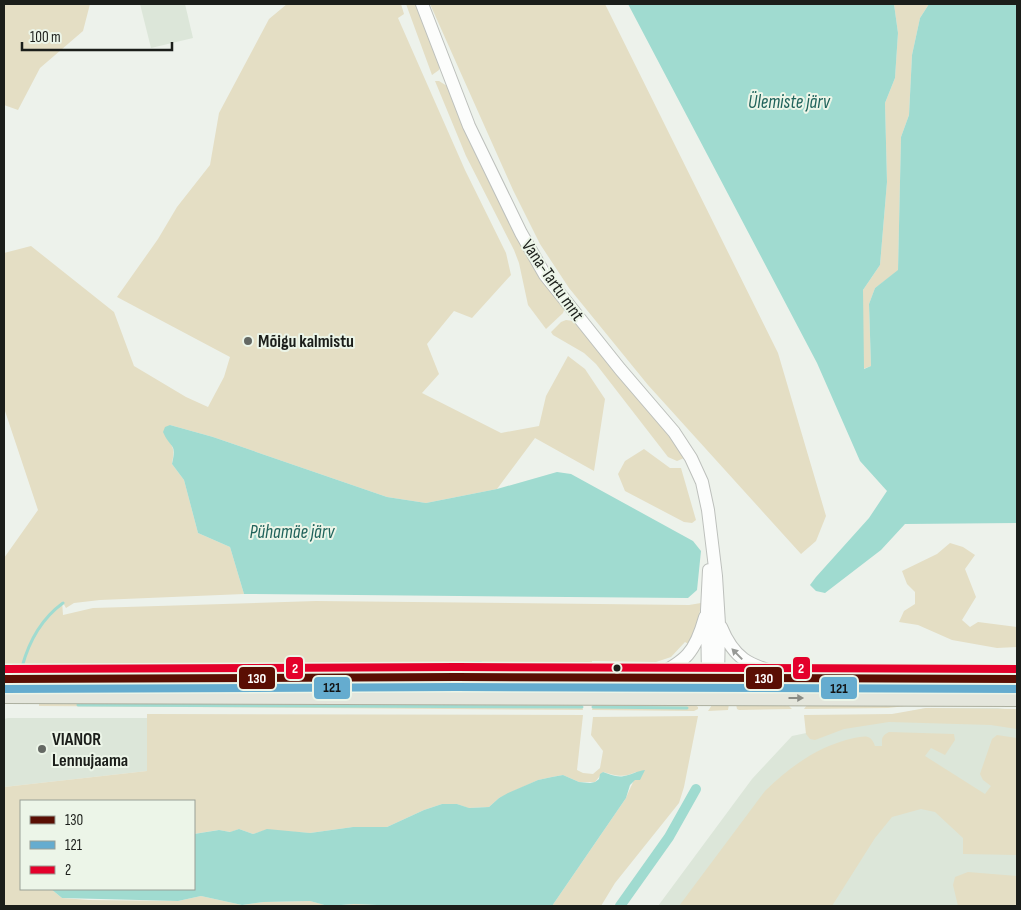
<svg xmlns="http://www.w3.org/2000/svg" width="1021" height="910" font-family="'Sofia Sans Condensed',sans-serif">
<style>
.built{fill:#dce6d9}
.green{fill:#e4dec4}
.water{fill:#a0dbd0}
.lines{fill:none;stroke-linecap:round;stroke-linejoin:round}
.stream{stroke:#a0dbd0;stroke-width:3}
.canal{stroke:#a0dbd0;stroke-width:10}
.tertiary-casing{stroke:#bdc0bc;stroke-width:14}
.trunk-casing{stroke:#acaf9f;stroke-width:18}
.tertiary{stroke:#fcfdfc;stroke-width:12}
.trunk{stroke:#e4e6dc;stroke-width:16}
.bus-1-casing{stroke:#ecf5e8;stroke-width:11}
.bus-2-casing{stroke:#ecf5e8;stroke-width:11}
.bus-3-casing{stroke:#ecf5e8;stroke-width:11}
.bus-1{stroke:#5a0e03;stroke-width:8}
.bus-2{stroke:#65accf;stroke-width:8}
.bus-3{stroke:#e4002b;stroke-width:8}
.oneway{fill:#979996}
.oneway2{fill:#8a8c85}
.poi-dot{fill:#646863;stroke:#ecf5e8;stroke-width:2}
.bus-dot{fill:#1b1e1a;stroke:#ecf5e8;stroke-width:2}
.labels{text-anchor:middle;stroke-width:4;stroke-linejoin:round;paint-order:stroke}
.street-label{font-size:18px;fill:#1b1e1a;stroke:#ecf5e8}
.poi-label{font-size:18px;font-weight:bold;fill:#1b1e1a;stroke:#ecf5e8;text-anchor:start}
.water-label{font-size:19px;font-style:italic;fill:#1f625a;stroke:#ecf5e8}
.line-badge{stroke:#ecf5e8;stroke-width:2}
.badge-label{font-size:14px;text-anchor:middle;font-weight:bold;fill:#fff}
.pale-badge-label{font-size:14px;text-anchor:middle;font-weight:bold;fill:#111}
</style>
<rect width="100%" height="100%" fill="#edf2eb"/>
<path class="built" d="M140 4H185L193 38 151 48Z
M926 708H998L1017 711V906H658L752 779 792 736Z
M8 718H147V771L4 787V719Z"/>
<path class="green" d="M4 4H90L83 31 40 68 18 110 4 105Z
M287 4H401L404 14 398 18 465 170 506 253 511 275 472 318 454 311 427 344 439 374 422 393 501 433 539 426 546 396 568 356 585 369 605 399 594 471 535 438 497 489 426 503 387 497 213 437 170 425 167 439C175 448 174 452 172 464L184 480 198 533 230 547 244 594 100 600 74 603 66 608 62 601 63 615 93 608 316 601 689 605 701 603 699 617 690 645 685 642 671 657 656 662 592 661V666L268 671 4 672V558L38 510 4 408V253L31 246 114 312 134 366 186 397 208 407 224 377 230 357 117 297 158 239 177 207 210 165 219 113 269 19Z
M406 4H415L440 65 439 70 432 75Z
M430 4H605L778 353 826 516 816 541 801 554 648 385 569 288 540 244 513 190Z
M894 4H929L920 18 912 55 909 115 901 137 898 271 875 288 869 304 871 366 863 369V290L880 265 887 182 885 103 895 78 898 33Z
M435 81H439L447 86 479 160 526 253 564 310 563 313 546 329 528 305 519 263 514 250 466 156Z
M566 320 573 321 668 433 684 458 677 461 668 457 596 364 584 353 553 335 551 332 561 322Z
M644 449 670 468H681L696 520 692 523 684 522 625 491 618 474 625 461Z
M950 543 963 547 975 555 965 569 976 597 962 620 970 627 978 622 1017 627V647L997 648 952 640 918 625 899 622 904 611 915 604V592L907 584 902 571 937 554Z
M737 685H793L792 691H737Z
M802 685H1017V691H802Z
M143 702 582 704 583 710 39 706V703Z
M596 704 695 705 698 707V709L694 711 592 710 593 705Z
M729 704 728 710 708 711 712 705Z
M736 704H787L792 709 739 710 737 709Z
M807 705H915L888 708 804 709Z
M926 708 1017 709V729L991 725 889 722 844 729 815 740 810 739 806 734 804 715 892 714Z
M147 714 583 715 577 770 583 773 593 774 600 768 603 751 591 735 593 717 698 716 684 787 679 803 615 883 601 906H552L626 798C629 789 635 781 636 772 622 778 618 776 603 772L595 782H579L563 775 552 777 538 780 499 798 489 807 468 808 457 804H442L424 810 387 827H353L310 833 266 830 253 834 239 829 231 832 218 830 194 834V801H21V889H51L62 898 89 900 178 901 201 896 242 905 264 902 310 901 329 906 354 904 403 906H4V787L147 771Z
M889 732 954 734 955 740 945 755 931 748 925 756 985 794 991 786 983 780 980 774 992 739 997 735 1017 738V855L963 854V838L935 812 921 809 892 817 875 838 832 906H679L765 791C791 766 818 746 854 738 865 736 871 734 875 746H882C882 739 881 736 889 732Z
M968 872 1017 876V906H958L953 885 955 877Z"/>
<path class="water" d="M628 4H894L898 33 895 78 885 103 887 182 880 265 863 290 864 369 871 366 869 304 875 288 898 270 901 137 909 115 912 55 920 18 929 4H1017V523L905 524 881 550 825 593 816 591 810 585 816 577 869 518 887 491 860 461 817 363Z
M170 425 213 437 387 497 426 503 497 489 557 472 571 474 693 541 701 551 697 590 688 598 244 594 230 547 198 533 184 480 172 464C177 442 171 450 163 432L165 427Z
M645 770 640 780H635L630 785 626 798 552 906H497L494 905 400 906 354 904 328 906 310 901 264 902 242 905 201 896 178 901 62 898 51 889H194V834L219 830 230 832 239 829 253 834 267 829 310 833 353 827H387L424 810 442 804H457L469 808 489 807 499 798 508 793 538 780 552 777 563 775 579 782 590 783 595 782 599 779 600 774 603 772C610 774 617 778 624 776 631 775 637 771 645 770Z"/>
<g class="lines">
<path class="stream" d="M4 667H301L481 663
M22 667C29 641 41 619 63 603
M78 705 582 707
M593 707 687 708"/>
<path class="canal" d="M620 906 669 837 696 789"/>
<g class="tertiary-casing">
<path id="tertiary" d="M422 4 469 126 521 233 545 275 620 369 674 432 691 458 702 482 708 510 716 576 719 624 718 679 712 697
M709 570 707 610 708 678 710 687
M721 627C734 659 749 665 780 674
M654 677C686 661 695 653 705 617"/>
</g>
<g class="trunk-casing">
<path id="trunk" d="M4 679 456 677 1017 679
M4 695 1017 698"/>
</g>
<use href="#tertiary" class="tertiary"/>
<use href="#trunk" class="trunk"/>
<g class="bus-1-casing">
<path id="bus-1" d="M4 679 456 677 1017 679"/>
</g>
<g class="bus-2-casing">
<path id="bus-2" d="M4 689 456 687 1017 689"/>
</g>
<g class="bus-3-casing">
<path id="bus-3" d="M4 669 456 667 1017 669"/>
</g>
<use href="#bus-1" class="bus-1"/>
<use href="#bus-2" class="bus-2"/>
<use href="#bus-3" class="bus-3"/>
</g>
<defs><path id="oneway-solid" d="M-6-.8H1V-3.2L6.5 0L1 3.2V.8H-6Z" transform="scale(1.25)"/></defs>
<use class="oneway" href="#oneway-solid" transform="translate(737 654) rotate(-134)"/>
<use class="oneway2" href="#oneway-solid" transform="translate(796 698)"/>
<g class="poi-dot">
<circle cx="248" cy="341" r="5"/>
<circle cx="42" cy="749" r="5"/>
</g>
<circle class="bus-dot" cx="617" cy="668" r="4.5"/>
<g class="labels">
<g class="street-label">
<text transform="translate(553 280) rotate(55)" y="6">Vana-Tartu mnt</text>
</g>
<g class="poi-label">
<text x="258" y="347">Mõigu kalmistu</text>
<text x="52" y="745">VIANOR<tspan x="52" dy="21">Lennujaama</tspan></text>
</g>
<g class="water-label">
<text x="789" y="108">Ülemiste järv</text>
<text x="292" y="538">Pühamäe järv</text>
</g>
</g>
<g class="line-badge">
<rect x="285" y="656" width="19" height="24" rx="5" fill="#e4002b"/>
<rect x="792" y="656" width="19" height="24" rx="5" fill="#e4002b"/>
<rect x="238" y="666" width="38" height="24" rx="5" fill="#5a0e03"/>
<rect x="745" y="666" width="38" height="24" rx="5" fill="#5a0e03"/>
<rect x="313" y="676" width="38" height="24" rx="5" fill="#65accf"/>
<rect x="820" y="676" width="38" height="24" rx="5" fill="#65accf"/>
</g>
<g class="badge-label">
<text x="295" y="673">2</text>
<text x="801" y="673">2</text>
<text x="257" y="683">130</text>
<text x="764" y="683">130</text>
</g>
<g class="pale-badge-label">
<text x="332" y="692">121</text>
<text x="839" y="693">121</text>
</g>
<rect width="1021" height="910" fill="none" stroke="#1b1e1a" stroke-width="10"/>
<rect x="20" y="800" width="175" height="90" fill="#ecf5e8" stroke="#989f96"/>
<rect x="30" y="816" width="25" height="8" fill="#5a0e03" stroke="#989f96"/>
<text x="65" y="825" font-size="15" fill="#1b1e1a">130</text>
<rect x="30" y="841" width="25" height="8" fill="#65accf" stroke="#989f96"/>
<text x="65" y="850" font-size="15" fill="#1b1e1a">121</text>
<rect x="30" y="866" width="25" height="8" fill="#e4002b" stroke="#989f96"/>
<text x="65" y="875" font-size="15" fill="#1b1e1a">2</text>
<path d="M22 42v8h150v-8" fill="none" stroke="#1b1e1a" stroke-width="2.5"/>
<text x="30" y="42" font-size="15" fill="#1b1e1a" stroke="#ecf5e8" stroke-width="4" paint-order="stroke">100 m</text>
</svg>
